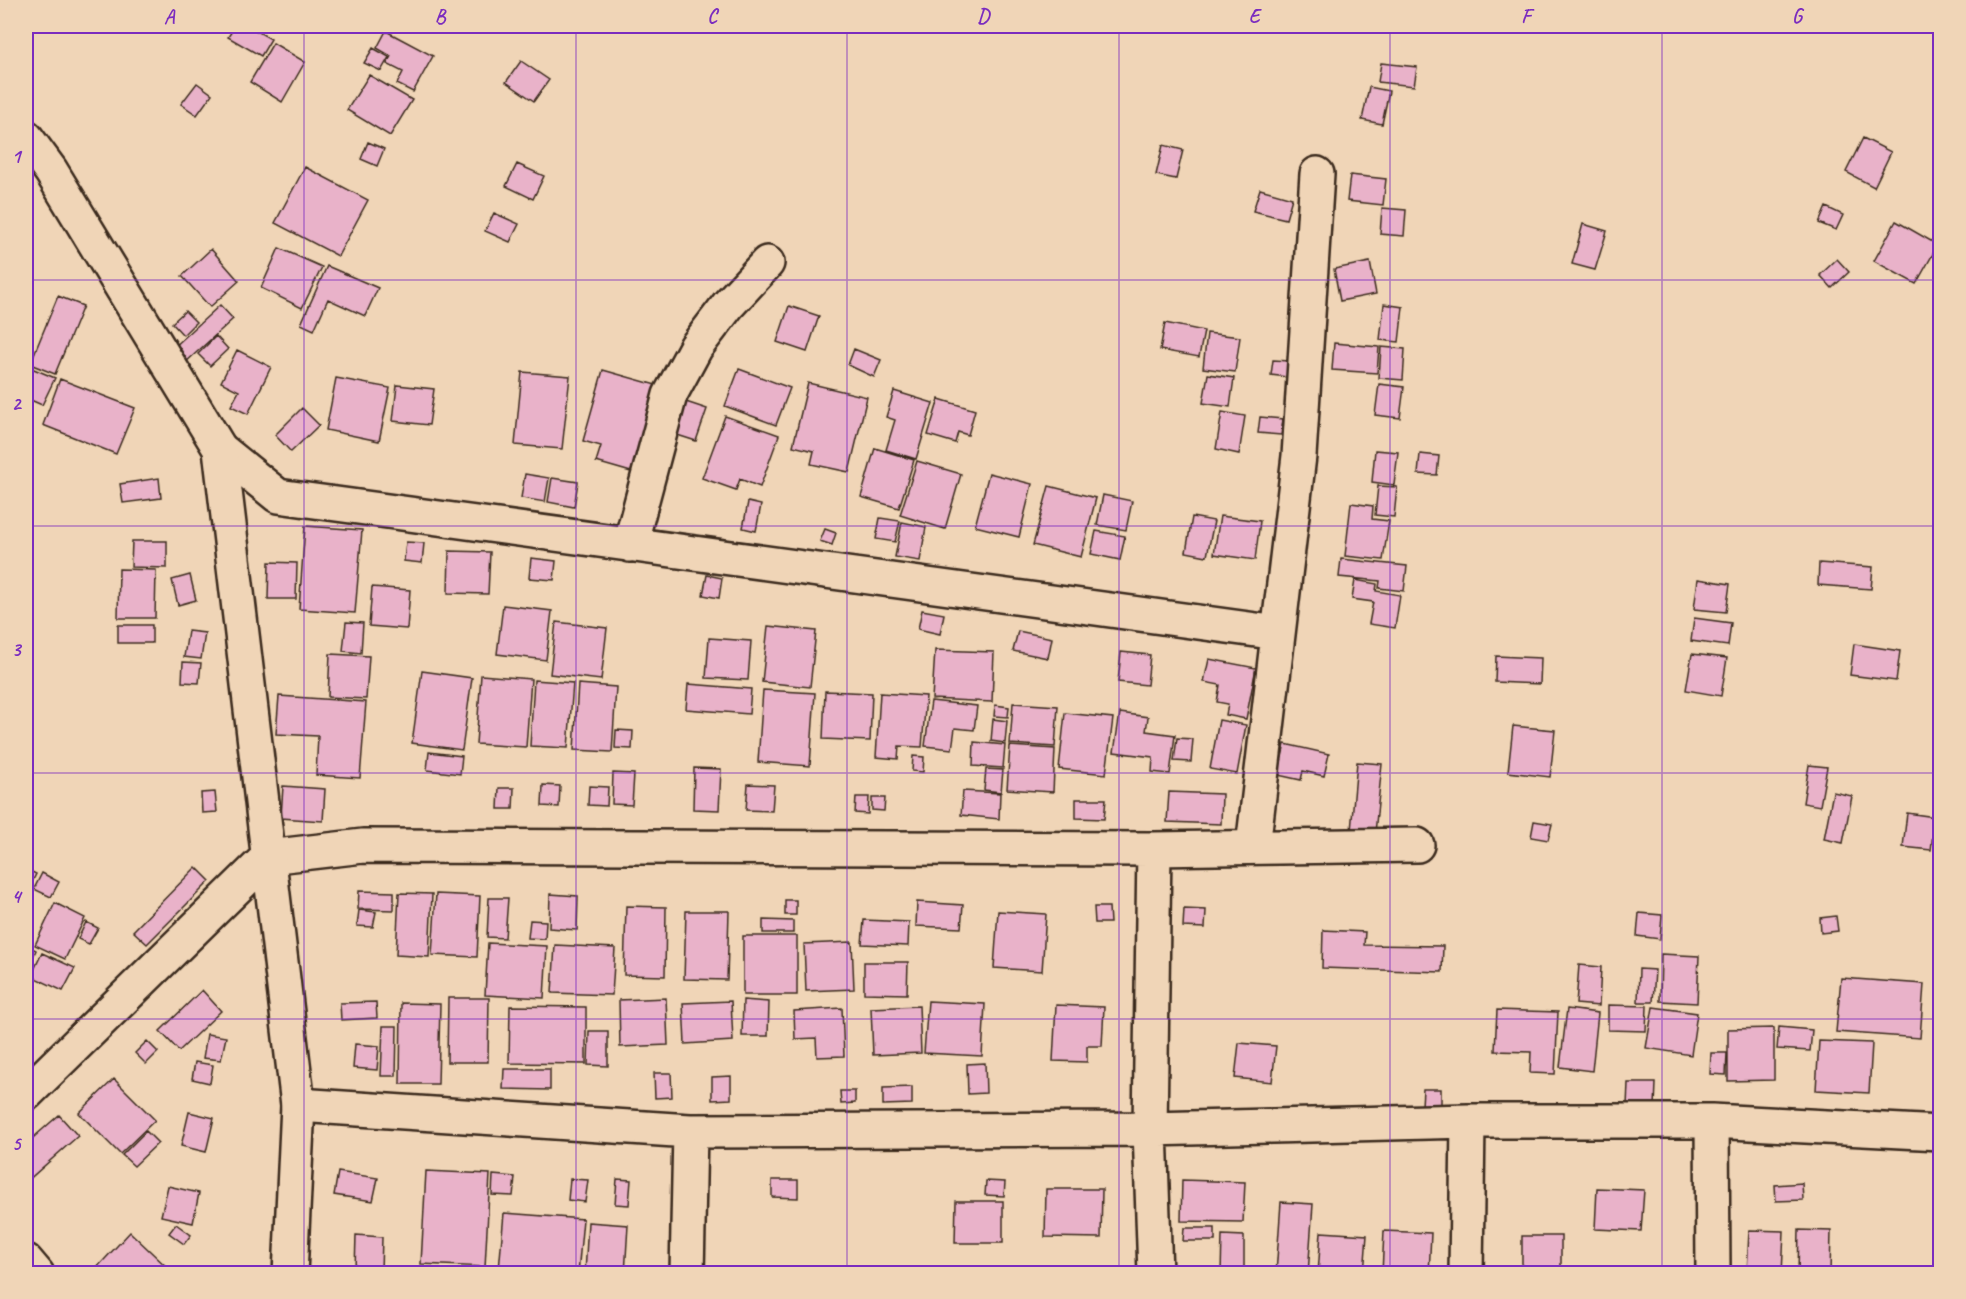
<svg xmlns="http://www.w3.org/2000/svg" width="1966" height="1299" font-family="Caveat,sans-serif">
<style>
.building{fill:#e9b2c9;stroke:#3b2a1e;stroke-width:1.5}
.lines{fill:none;stroke-linecap:round;stroke-linejoin:round}
.minor-casing{stroke:#3b2a1e;stroke-width:38}
.tertiary-casing{stroke:#3b2a1e;stroke-width:38}
.minor{stroke:#f0d5b7;stroke-width:33}
.tertiary{stroke:#f0d5b7;stroke-width:33}
.grid{fill:none;stroke:#7b2cbf;stroke-width:1.5;stroke-opacity:0.55}
.neatline{fill:none;stroke:#7b2cbf;stroke-width:2}
.grid-label{font-size:20px;text-anchor:middle;font-weight:bold;fill:#7b2cbf}
</style>
<rect width="100%" height="100%" fill="#f0d5b7"/>
<filter id="ink" filterUnits="userSpaceOnUse"><feTurbulence type="fractalNoise" baseFrequency=".0167" numOctaves="2"/><feDisplacementMap in="SourceGraphic" scale="12" xChannelSelector="R" yChannelSelector="G"/><feConvolveMatrix kernelMatrix="1 2 1 2 8 2 1 2 1" color-interpolation-filters="sRGB"/></filter>
<g filter="url(#ink)">
<path class="building" d="M235 26H248L271 39 261 56 228 37Z
M386 31 433 56 413 92 397 84 403 72 387 64 391 56 377 48Z
M273 43 305 62 282 102 250 82Z
M373 48 389 57 381 71 364 63Z
M521 61 549 80 534 101 506 82Z
M1381 63 1417 67 1414 86 1378 82Z
M369 75 412 100 390 136 347 110Z
M197 83 212 94 197 115 181 104Z
M1369 87 1389 91 1382 124 1362 120Z
M1863 138 1891 152 1874 187 1846 172Z
M368 142 384 149 377 166 361 159Z
M1163 145 1183 150 1176 179 1156 175Z
M517 164 544 176 533 199 506 186Z
M305 167 368 200 338 256 275 223Z
M1350 175 1386 179 1383 205 1347 201Z
M1260 189 1292 198 1286 219 1253 211Z
M1826 207 1843 215 1836 230 1819 223Z
M1382 208 1406 210 1404 236 1380 234Z
M494 213 519 224 510 242 485 231Z
M1896 221 1938 245 1916 284 1874 261Z
M1583 224 1607 231 1595 270 1572 264Z
M279 248 322 267 302 308 261 288Z
M211 249 239 281 210 307 182 276Z
M1837 259 1849 272 1832 288 1820 275Z
M1370 262 1376 294 1340 301 1334 269Z
M327 266 378 288 365 316 328 299 314 330 301 324Z
M58 296 83 306 55 374 30 364Z
M1384 304 1403 307 1399 342 1380 340Z
M220 305 233 319 185 363 172 349Z
M789 306 819 316 807 352 777 342Z
M185 311 196 322 183 335 172 323Z
M1165 323 1204 331 1199 357 1160 350Z
M1207 333 1240 337 1235 372 1203 368Z
M216 336 228 349 210 366 198 354Z
M1334 343 1379 347 1377 373 1332 370Z
M1381 347 1405 349 1403 380 1379 378Z
M854 349 881 360 874 377 848 365Z
M237 350 271 367 248 414 231 406 239 391 221 382Z
M1273 360 1289 361 1287 377 1271 375Z
M29 367 55 378 42 405 26 398V376Z
M739 369 790 388 776 425 725 406Z
M603 370 656 385 631 472 596 462 601 446 583 441Z
M522 372 570 376 562 449 515 445Z
M1208 374 1234 378 1230 407 1203 403Z
M336 378 390 388 379 441 326 430Z
M60 379 135 408 116 454 43 425Z
M808 383 867 397 849 472 811 464 814 451 793 446Z
M1379 384 1404 387 1400 418 1375 415Z
M397 385 434 389 429 425 393 421Z
M894 391 933 403 916 459 886 450 895 420 886 417Z
M939 399 975 410 968 435 958 432 955 443 928 435Z
M683 401 707 409 696 441 671 433Z
M302 408 319 425 291 452 275 435Z
M1222 412 1245 416 1239 454 1216 449Z
M725 416 779 435 760 487 740 479 736 490 702 478Z
M1260 417 1283 419 1281 435 1258 433Z
M875 448 914 460 899 508 861 497Z
M1375 450 1398 452 1394 485 1372 482Z
M1420 454 1439 456 1437 475 1418 474Z
M917 461 961 474 945 529 900 515Z
M989 473 1032 484 1019 537 975 526Z
M525 474 549 478 545 502 521 498Z
M159 478 161 498 123 503 120 484Z
M552 478 578 482 574 507 548 502Z
M1049 486 1096 498 1081 557 1033 545Z
M1378 486 1397 487 1394 517 1375 515Z
M1103 495 1132 501 1126 530 1097 525Z
M748 502 761 505 756 531 743 528Z
M1351 503 1373 506 1372 519 1389 521 1383 560 1345 556Z
M1220 516 1260 521 1255 560 1214 554Z
M1192 517 1214 521 1207 556 1186 552Z
M880 518 900 521 895 542 876 539Z
M902 522 926 527 920 561 895 557Z
M305 526 362 530 355 613 299 609Z
M825 529 836 533 832 545 820 541Z
M1096 531 1125 536 1120 560 1091 554Z
M132 541H167V568L131 567Z
M406 542 424 543 422 563 404 561Z
M449 551 490 552 488 594 448 593Z
M531 558 556 561 554 580 529 578Z
M1341 559 1407 566 1404 591 1379 588 1380 581 1339 577Z
M269 562 297 563 296 599H268Z
M1819 563 1873 567 1871 589 1818 585Z
M119 569 156 570 155 618H118Z
M190 575 196 600 178 605 172 580Z
M707 575 722 578 719 598 703 595Z
M1698 579 1730 584 1726 612 1694 609Z
M1355 580 1377 584 1376 591 1400 595 1395 628 1369 624 1373 602 1352 599Z
M372 587 410 590 407 629 369 626Z
M503 605 552 611 546 660 497 654Z
M922 610 944 614 940 634 918 629Z
M1694 618 1731 623 1728 646 1691 641Z
M346 622 363 623 361 653 343 651Z
M556 622 607 628 601 680 550 674Z
M118 625H152V643H118Z
M768 626 816 631 810 687 762 682Z
M188 631 205 633 201 659 184 657Z
M1018 631 1052 638 1048 658 1013 651Z
M709 638 751 641 748 680 706 678Z
M1854 644 1900 651 1896 681 1850 675Z
M935 650 994 652 992 702 932 699Z
M1121 652 1150 655 1147 685 1118 682Z
M330 654 369 656 366 699 328 697Z
M1692 654 1727 658 1721 696 1686 690Z
M1496 656 1541 658 1540 684 1495 682Z
M1209 659 1256 668 1246 719 1226 715 1228 704 1217 702 1220 685 1204 682Z
M183 662 201 663 199 683 182 682Z
M422 671 472 678 462 750 412 743Z
M481 675 531 679 526 747 476 744Z
M534 680 573 683 568 748 530 746Z
M578 684 616 687 612 752 574 750Z
M688 684 751 689 749 714 686 709Z
M763 690 815 693 810 766 758 762Z
M825 691 872 693 870 741 823 739Z
M880 693 926 696 922 747 899 746 898 759 876 757Z
M279 696 366 702 360 778 316 775 318 736 276 734Z
M931 701 977 706 974 730 955 728 952 749 925 746Z
M1013 703 1058 706 1055 747 1010 744Z
M995 705 1009 707 1008 717 994 716Z
M1065 713 1113 718 1106 774 1059 769Z
M1120 713 1148 717 1146 731 1175 735 1170 774 1152 772 1153 757 1114 752Z
M993 719 1007 721 1005 743 991 741Z
M1219 720 1246 725 1237 774 1210 769Z
M1513 726 1555 730 1550 777 1508 772Z
M616 730 633 731 632 749 615 748Z
M1177 738 1193 739 1191 762 1174 761Z
M974 742 1005 745 1003 768 973 766Z
M1285 744 1329 754 1324 776 1303 771 1301 780 1278 775Z
M1010 746 1055 749 1053 792 1007 789Z
M429 752 462 756 460 774 427 770Z
M913 756 924 757 923 772 912 771Z
M1357 762 1382 764 1375 833 1351 831Z
M1809 765 1827 767 1820 806 1803 803Z
M694 768 721 769 719 810 693 809Z
M986 769 1003 770 1001 792 984 790Z
M613 773 634 774 632 805 612 804Z
M748 784 774 785 772 811 746 810Z
M543 785 560 786 559 807 542 806Z
M283 786 325 789 323 821 281 818Z
M589 786 608 787 607 806 588 805Z
M499 788H514L513 809H498Z
M963 791 1000 793 999 819 961 815Z
M215 792 217 812 202 813 201 793Z
M1169 792 1222 794 1221 824 1167 822Z
M1833 792 1852 796 1843 843 1824 839Z
M856 797H869L868 814 855 813Z
M872 798H885L884 811 872 810Z
M1076 799H1106L1104 819 1076 818Z
M1907 813 1935 817 1931 850 1903 847Z
M1534 821 1552 824 1548 840 1531 837Z
M196 867 210 881 147 944 133 931Z
M26 869 36 874 30 886 26 884Z
M42 873 59 882 51 897 34 889Z
M359 891 394 892V910L358 909Z
M399 893 432 894 429 957 396 955Z
M436 894 480 896 477 957 432 955Z
M550 894 578 896 577 930 549 928Z
M489 898H508L505 938 487 937Z
M785 900H796V915H785Z
M917 902 963 905 961 928 916 926Z
M55 903 85 918 65 959 35 945Z
M626 906 666 907 665 976 624 975Z
M1094 907H1109L1110 923H1095Z
M1184 909 1206 910 1205 928 1183 927Z
M359 910 376 912 373 927 357 926Z
M686 911H729L727 980 684 979Z
M998 911 1046 914 1042 971 994 968Z
M1639 913 1662 915 1660 939 1637 936Z
M1836 916 1838 931 1821 933 1820 918Z
M530 920 546 921 545 939 528 938Z
M763 920 793 921V933H763Z
M864 920 909 922 908 946 862 944Z
M86 922 98 928 89 944 78 939Z
M1323 930 1365 932 1364 945 1443 946 1442 972 1322 968Z
M743 936H797V995H743Z
M852 942 854 989 806 991 804 944Z
M488 943 547 946 544 998 485 995Z
M26 945 36 950 26 972Z
M555 945 615 948 612 995 552 993Z
M42 953 75 968 63 991 31 976Z
M1661 954 1699 956 1697 1003 1660 1001Z
M864 962H908L907 994 864 993Z
M1579 965 1601 967 1599 1006 1576 1004Z
M1639 969 1655 970 1653 1002H1638Z
M1841 978 1924 984 1920 1038 1836 1032Z
M202 990 221 1011 179 1051 160 1031Z
M448 998H489L488 1062H447Z
M666 998 668 1045 620 1047 619 1000Z
M743 1000 769 1002 768 1036H742Z
M731 1001 733 1041 685 1044 683 1003Z
M928 1001 985 1004 982 1056 924 1053Z
M376 1002 377 1018 341 1020 340 1003Z
M401 1003 440 1004 438 1084H400Z
M1056 1005 1104 1007 1102 1046H1087V1062L1053 1061Z
M1608 1005 1647 1006 1646 1031 1608 1030Z
M510 1006 586 1007V1064L509 1063Z
M919 1006 921 1053 873 1055 871 1008Z
M1653 1007 1697 1013 1691 1055 1646 1048Z
M842 1008 844 1056 817 1057 816 1038 795 1039 794 1011Z
M1567 1009 1598 1013 1592 1071 1560 1067Z
M1497 1010 1558 1012 1555 1074 1530 1073 1531 1052 1495 1051Z
M383 1026H397L396 1076H381Z
M1779 1027 1812 1030 1810 1051 1777 1049Z
M1774 1028V1080L1728 1081V1029Z
M589 1031H608V1066L588 1065Z
M207 1034 226 1037 221 1060 203 1058Z
M147 1041 158 1052 146 1064 135 1053Z
M1819 1041 1872 1043 1869 1093 1816 1090Z
M1239 1043 1276 1046 1272 1082 1235 1078Z
M355 1044 379 1046 377 1070 353 1068Z
M1711 1053H1727L1726 1075 1710 1074Z
M195 1062 213 1065 210 1083 192 1079Z
M985 1063 986 1093 968 1094 967 1064Z
M504 1069H550V1090L503 1089Z
M654 1073H671L672 1097 655 1098Z
M731 1076V1099L712 1100V1077Z
M114 1079 155 1120 120 1154 79 1113Z
M1628 1083H1656L1655 1107 1627 1106Z
M912 1087V1104L883 1105V1088Z
M1423 1089H1441V1107L1422 1106Z
M840 1091H855V1103L841 1104Z
M189 1112 214 1118 206 1152 181 1146Z
M59 1115 78 1136 26 1182V1144Z
M146 1131 158 1143 134 1166 122 1155Z
M426 1171 490 1174 485 1267 421 1264Z
M338 1172 378 1178 373 1201 334 1195Z
M493 1175 515 1177 513 1196 492 1195Z
M570 1179 588 1180 585 1202 568 1200Z
M617 1179 631 1180 629 1205 615 1204Z
M772 1180H798V1198L772 1197Z
M1182 1180 1245 1182 1243 1222 1181 1221Z
M986 1181 1005 1182 1004 1196 985 1195Z
M1802 1183 1803 1200 1776 1201 1775 1185Z
M168 1186 199 1193 193 1223 161 1216Z
M1597 1188 1644 1190 1641 1231 1595 1229Z
M1046 1189H1102L1101 1238 1045 1237Z
M956 1201H1003V1243H955Z
M1281 1202 1313 1204 1308 1274H1276Z
M504 1213 583 1219 578 1274H545L499 1270Z
M588 1222 628 1225 625 1274H585Z
M176 1224 191 1235 184 1244 169 1233Z
M1184 1228H1215V1241H1183Z
M1749 1230 1784 1231 1782 1274H1747Z
M1799 1230 1831 1231 1830 1274H1798Z
M1384 1231 1431 1233 1429 1274H1382Z
M130 1232 170 1270 167 1274H91Z
M1321 1232 1367 1235 1364 1274H1318Z
M356 1235 382 1237 381 1271 355 1270Z
M1222 1235 1244 1236V1274H1221Z
M1522 1236H1561V1274H1522Z"/>
<g class="lines">
<g class="minor-casing">
<path id="minor" d="M220 449 278 496 1278 633
M630 545 670 395 696 347 728 305 767 263
M1253 847 1299 456 1317 174
M1154 849 1150 1129 1155 1274
M26 1094 268 857 363 846 1154 849 1417 845
M298 1105 690 1131 1150 1129 1468 1121H1712L1940 1133
M1712 1121 1713 1274
M26 1261 37 1274
M687 1274 690 1131
M1466 1274 1468 1121"/>
</g>
<g class="tertiary-casing">
<path id="tertiary" d="M26 137 51 171 220 449 298 1105 290 1274"/>
</g>
<use href="#minor" class="minor"/>
<use href="#tertiary" class="tertiary"/>
</g>
</g>
<path class="grid" d="M304 26V1274M576 26V1274M847 26V1274M1119 26V1274M1390 26V1274M1662 26V1274M26 280H1940M26 526H1940M26 773H1940M26 1019H1940"/>
<rect width="1966" height="1299" fill="none" stroke="#f0d5b7" stroke-width="66"/>
<rect x="33" y="33" width="1900" height="1233" class="neatline"/>
<g class="grid-label">
<text x="169" y="23">A</text>
<text x="440" y="23">B</text>
<text x="712" y="23">C</text>
<text x="983" y="23">D</text>
<text x="1254" y="23">E</text>
<text x="1526" y="23">F</text>
<text x="1797" y="23">G</text>
<text x="16" y="163">1</text>
<text x="16" y="410">2</text>
<text x="16" y="656">3</text>
<text x="16" y="903">4</text>
<text x="16" y="1150">5</text>
</g>
</svg>
